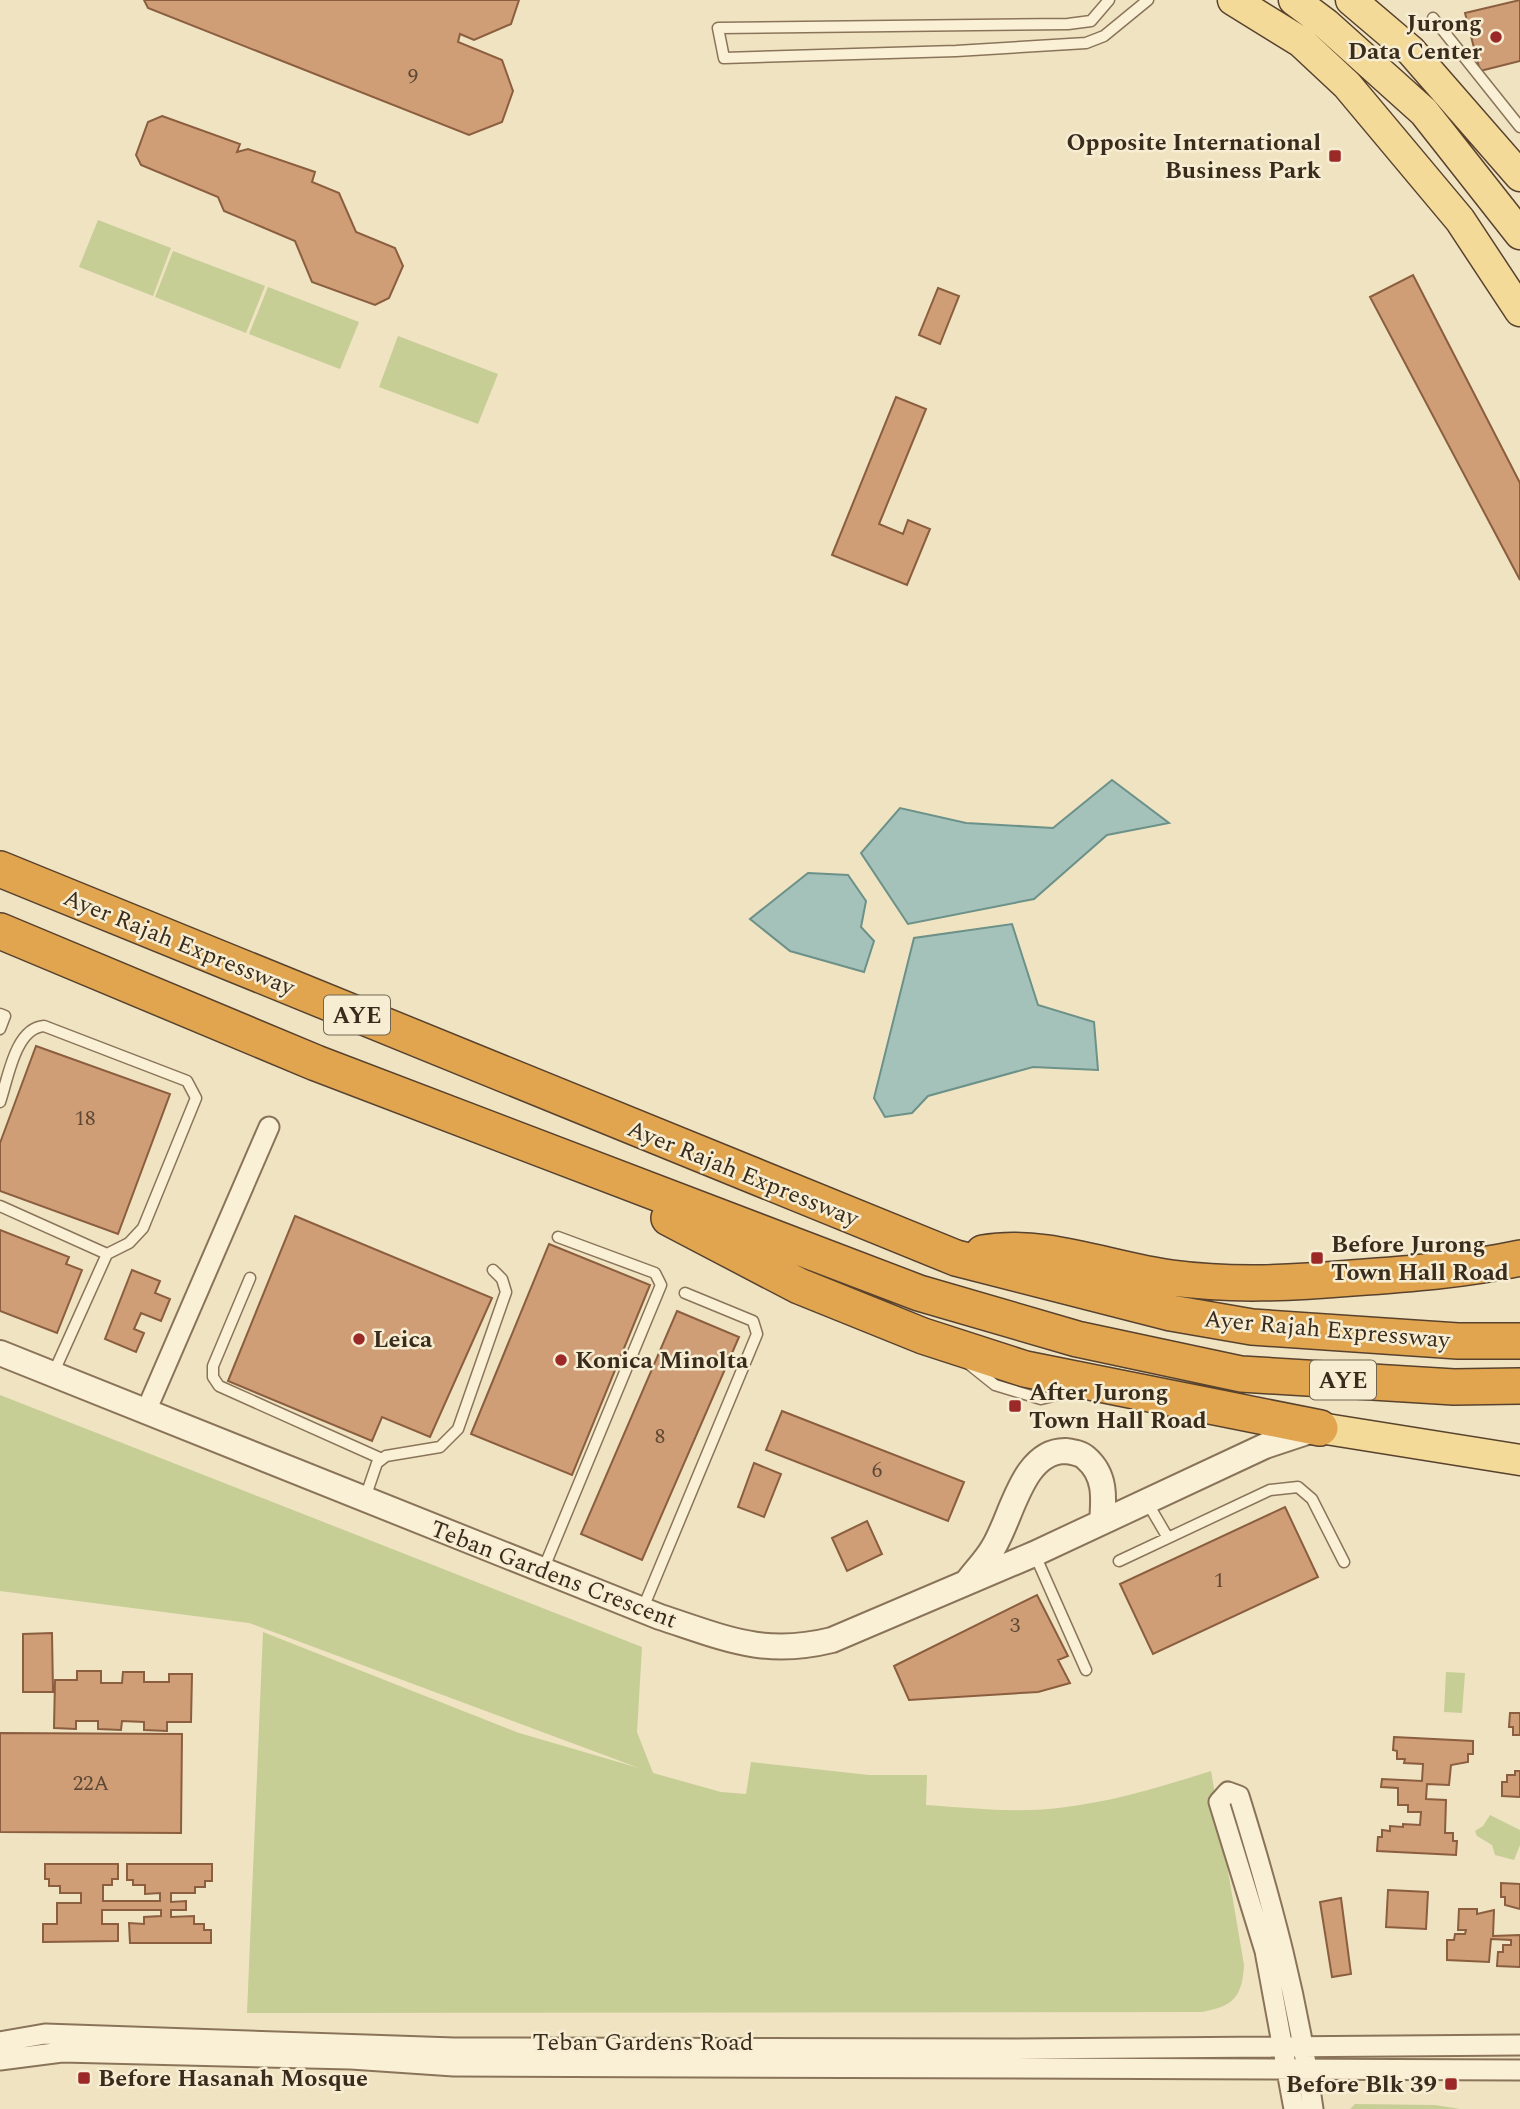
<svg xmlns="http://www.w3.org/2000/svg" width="1520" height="2109" font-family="Spectral,serif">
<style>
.green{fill:#c6ce96}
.water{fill:#a5c2ba;stroke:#6b9188;stroke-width:2}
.building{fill:#cf9e77;stroke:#8a5e3e;stroke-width:2}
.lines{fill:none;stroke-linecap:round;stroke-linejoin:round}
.service-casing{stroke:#8a7459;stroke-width:13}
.minor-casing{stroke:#8a7459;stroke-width:23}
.tertiary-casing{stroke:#8a7459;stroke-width:28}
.primary-casing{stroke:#58422d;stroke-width:33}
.motorway-casing{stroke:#58422d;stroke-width:38}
.service{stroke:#faf0d6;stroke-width:10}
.minor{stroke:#faf0d6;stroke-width:19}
.tertiary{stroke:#faf0d6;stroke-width:24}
.primary{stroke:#f4da99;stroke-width:30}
.motorway{stroke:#e1a550;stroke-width:35}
.poi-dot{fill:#9b2927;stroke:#f7edd2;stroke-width:2.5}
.labels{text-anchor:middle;stroke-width:5;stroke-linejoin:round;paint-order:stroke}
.number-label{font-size:21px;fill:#5e4834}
.shield{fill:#f7edd2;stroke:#726653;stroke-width:2}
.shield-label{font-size:23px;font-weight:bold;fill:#392c1d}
.poi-label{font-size:24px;font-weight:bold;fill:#392c1d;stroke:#f7edd2;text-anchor:start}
.street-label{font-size:24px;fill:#392c1d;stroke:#f7edd2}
</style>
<rect width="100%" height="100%" fill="#efe3c2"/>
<path class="green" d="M98 220 171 248 153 296 79 267Z
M173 251 265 286 246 333 155 297Z
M268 287 359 322 340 369 249 334Z
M398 336 498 374 478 424 379 387Z
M0 1395 642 1647 637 1732 653 1773 721 1792 746 1794 751 1762 869 1775H927L926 1805C972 1808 1020 1814 1066 1807 1115 1801 1164 1786 1211 1771L1244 1965C1242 1997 1234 2006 1202 2012L247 2013 263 1632 519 1733 639 1768 249 1623 0 1591Z
M1446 1672 1465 1673 1462 1713 1444 1712Z
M1490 1815 1520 1830V1845L1514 1860 1495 1855 1492 1845 1477 1836 1475 1831 1483 1826Z
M1355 2104 1435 2105 1460 2109H1350Z"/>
<path class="water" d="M1112 780 1169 823 1107 835 1034 899 908 924 861 853 900 808 966 823 1053 828Z
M808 873 848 875 866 901 861 927 874 941 864 972 790 951 750 919Z
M1012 924 1038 1005 1094 1022 1098 1070 1033 1067 928 1096 912 1113 885 1117 874 1098 914 938Z"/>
<path class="building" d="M144 0H519L511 24 474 40 460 34 458 42 502 60 513 91 502 122 469 135 148 8Z
M1520 0V61L1480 71 1465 13Z
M162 116 240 144 237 152 248 149 315 172 312 182 339 193 356 232 395 248 403 266 389 298 375 305 312 282 295 241 224 211 218 197 141 165 136 155 148 122Z
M1413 275 1520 483V580L1370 297Z
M938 288 959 296 940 344 919 335Z
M896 397 926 409 879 524 903 534 908 520 930 529 907 585 832 555Z
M36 1046 170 1094 118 1234 0 1191V1143Z
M295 1216 492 1298 430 1437 382 1417 372 1441 228 1381Z
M0 1230 69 1257 66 1264 82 1270 57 1333 0 1311Z
M549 1244 650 1285 572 1475 471 1434Z
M132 1270 160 1281 155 1293 170 1299 161 1321 141 1313 134 1329 144 1333 136 1352 105 1339Z
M677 1311 739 1337 642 1560 581 1534Z
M782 1411 964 1482 948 1521 766 1450Z
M754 1463 781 1474 764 1517 738 1507Z
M1285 1507 1318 1577 1153 1654 1120 1584Z
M867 1521 882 1554 847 1571 832 1538Z
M1037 1595 1068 1656 1058 1660 1070 1683 1038 1692 909 1700 894 1666Z
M52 1633 53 1692H23V1634Z
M77 1671H101V1683H122L123 1672H144V1682H169V1674H192L191 1722H167V1731L144 1730V1722L122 1721 121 1730 98 1729V1721H76V1729L54 1728 55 1680H77Z
M1510 1713H1520V1735H1513V1727H1509Z
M0 1733 182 1734 181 1833 0 1832Z
M1394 1737 1473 1741V1754H1468V1762L1451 1765 1449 1785 1427 1784 1426 1799 1446 1800 1445 1833H1453V1841H1457L1456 1855 1377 1851 1378 1837H1382V1830L1390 1831V1826L1403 1827V1824L1420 1825 1421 1812H1408V1805H1398V1788L1381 1787 1382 1779 1422 1781 1423 1764 1404 1763 1405 1759H1397V1751L1393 1750Z
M1515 1771H1520V1797L1502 1796V1782H1507V1775H1515Z
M45 1864H118V1879H112V1885H103V1901H160V1893L145 1894V1885H133V1880H127V1864H212V1881H205V1887H195V1893H171V1902L186 1901V1910H171V1917L194 1916V1924H204V1930H211V1943H130L129 1923 144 1924V1917L161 1916V1910H102V1924H118V1941L43 1942V1924H57V1903H81V1893H60V1886H49V1879H45Z
M1501 1883 1520 1884V1909L1505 1905V1897H1501Z
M1388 1890 1428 1892 1426 1929 1386 1927Z
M1341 1898 1351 1974 1332 1977 1320 1902Z
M1459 1909H1477V1914L1494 1910 1493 1936 1520 1935V1967L1497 1966 1498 1952H1503V1945H1511V1940L1491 1939 1489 1962 1447 1960V1940H1454L1455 1934H1465L1466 1930H1458Z"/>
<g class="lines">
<g class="service-casing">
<path id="service" d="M1109 0 1091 21 1068 24 718 28 724 58 956 51 1086 43 1104 36 1148 0
M1433 18 1520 127
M0 1014 5 1016 0 1029
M0 1102C8 1079 15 1028 44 1026L187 1081 196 1098 143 1228 129 1243 107 1254 53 1374
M0 1206 107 1254
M250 1278 213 1366V1377L219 1386 382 1459
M970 1365 995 1385 1041 1399 1074 1391
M365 1498 377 1463 386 1456 440 1447 458 1429 506 1292 502 1279 493 1270
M1147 1502 1168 1538
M1035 1555 1086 1670
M1119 1561 1270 1490 1298 1487 1312 1499 1344 1562
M543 1570 661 1285 655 1273 558 1237
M643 1608 757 1334 753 1321 685 1293"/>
</g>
<g class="minor-casing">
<path id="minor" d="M146 1411 269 1127
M0 2042 45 2034 454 2048 1016 2049 1520 2045
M0 2060 62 2052 351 2059 454 2066 1520 2070
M1294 2109 1265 1951 1219 1802 1228 1792 1239 1796C1272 1902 1298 1999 1313 2109"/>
</g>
<g class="tertiary-casing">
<path id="tertiary" d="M0 1353 660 1617C725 1638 763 1657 832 1640L1034 1554 1265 1446 1316 1429
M967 1582C976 1570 986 1560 993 1548 1012 1518 1022 1450 1066 1451 1073 1452 1081 1453 1086 1458 1106 1475 1104 1498 1102 1522"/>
</g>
<g class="primary-casing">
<path id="primary" d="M1233 0 1301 42 1347 85 1460 220 1520 311
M1294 0 1326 24 1424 112 1520 234
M1351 0 1411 51 1520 176
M1320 1428 1520 1460"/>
</g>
<g class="motorway-casing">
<path id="motorway" d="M0 869 956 1258 1171 1313 1252 1327 1458 1341H1520
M0 931 316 1063 919 1293 1077 1339 1241 1374 1454 1387 1520 1386
M669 1218 799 1286 923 1336 1025 1369 1320 1428
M983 1253C1046 1242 1110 1270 1172 1278 1232 1286 1291 1283 1352 1278 1409 1274 1464 1270 1520 1258"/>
</g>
<use href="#service" class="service"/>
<use href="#minor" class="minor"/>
<use href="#tertiary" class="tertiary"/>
<use href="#primary" class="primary"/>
<use href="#motorway" class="motorway"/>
</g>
<g class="poi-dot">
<circle cx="1496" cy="37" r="7"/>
<rect x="1328" y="149" width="14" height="14" rx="3.5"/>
<rect x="1310" y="1251" width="14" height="14" rx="3.5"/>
<circle cx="359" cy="1339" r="7"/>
<circle cx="561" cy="1360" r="7"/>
<rect x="1008" y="1399" width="14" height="14" rx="3.5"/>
<rect x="77" y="2071" width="14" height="14" rx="3.5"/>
<rect x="1444" y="2077" width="14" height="14" rx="3.5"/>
</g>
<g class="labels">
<g class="number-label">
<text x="413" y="83">9</text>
<text x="85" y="1125">18</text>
<text x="660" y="1443">8</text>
<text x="877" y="1477">6</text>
<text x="1219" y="1587">1</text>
<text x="1015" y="1632">3</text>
<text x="91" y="1790">22A</text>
</g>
<g class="shield">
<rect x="324" y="995.5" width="66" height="39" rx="5"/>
<rect x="1310" y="1360.5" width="66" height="39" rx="5"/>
</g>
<g class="shield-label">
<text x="357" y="1023">AYE</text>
<text x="1343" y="1388">AYE</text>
</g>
<g class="poi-label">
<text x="1482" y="31" text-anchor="end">Jurong<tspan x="1482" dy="28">Data Center</tspan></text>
<text x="1321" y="150" text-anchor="end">Opposite International<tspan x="1321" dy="28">Business Park</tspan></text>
<text x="1331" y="1252">Before Jurong<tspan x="1331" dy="28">Town Hall Road</tspan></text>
<text x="373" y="1347">Leica</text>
<text x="575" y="1368">Konica Minolta</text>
<text x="1029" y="1400">After Jurong<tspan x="1029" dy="28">Town Hall Road</tspan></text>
<text x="98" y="2086">Before Hasanah Mosque</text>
<text x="1437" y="2092" text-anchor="end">Before Blk 39</text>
</g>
<g class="street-label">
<text transform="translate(179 942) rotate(22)" y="8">Ayer Rajah Expressway</text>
<text transform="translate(743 1173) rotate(22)" y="8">Ayer Rajah Expressway</text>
<text transform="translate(1327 1329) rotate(5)" y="8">Ayer Rajah Expressway</text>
<text transform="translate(554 1574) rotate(21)" y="8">Teban Gardens Crescent</text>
<text x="643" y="2050">Teban Gardens Road</text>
</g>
</g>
</svg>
